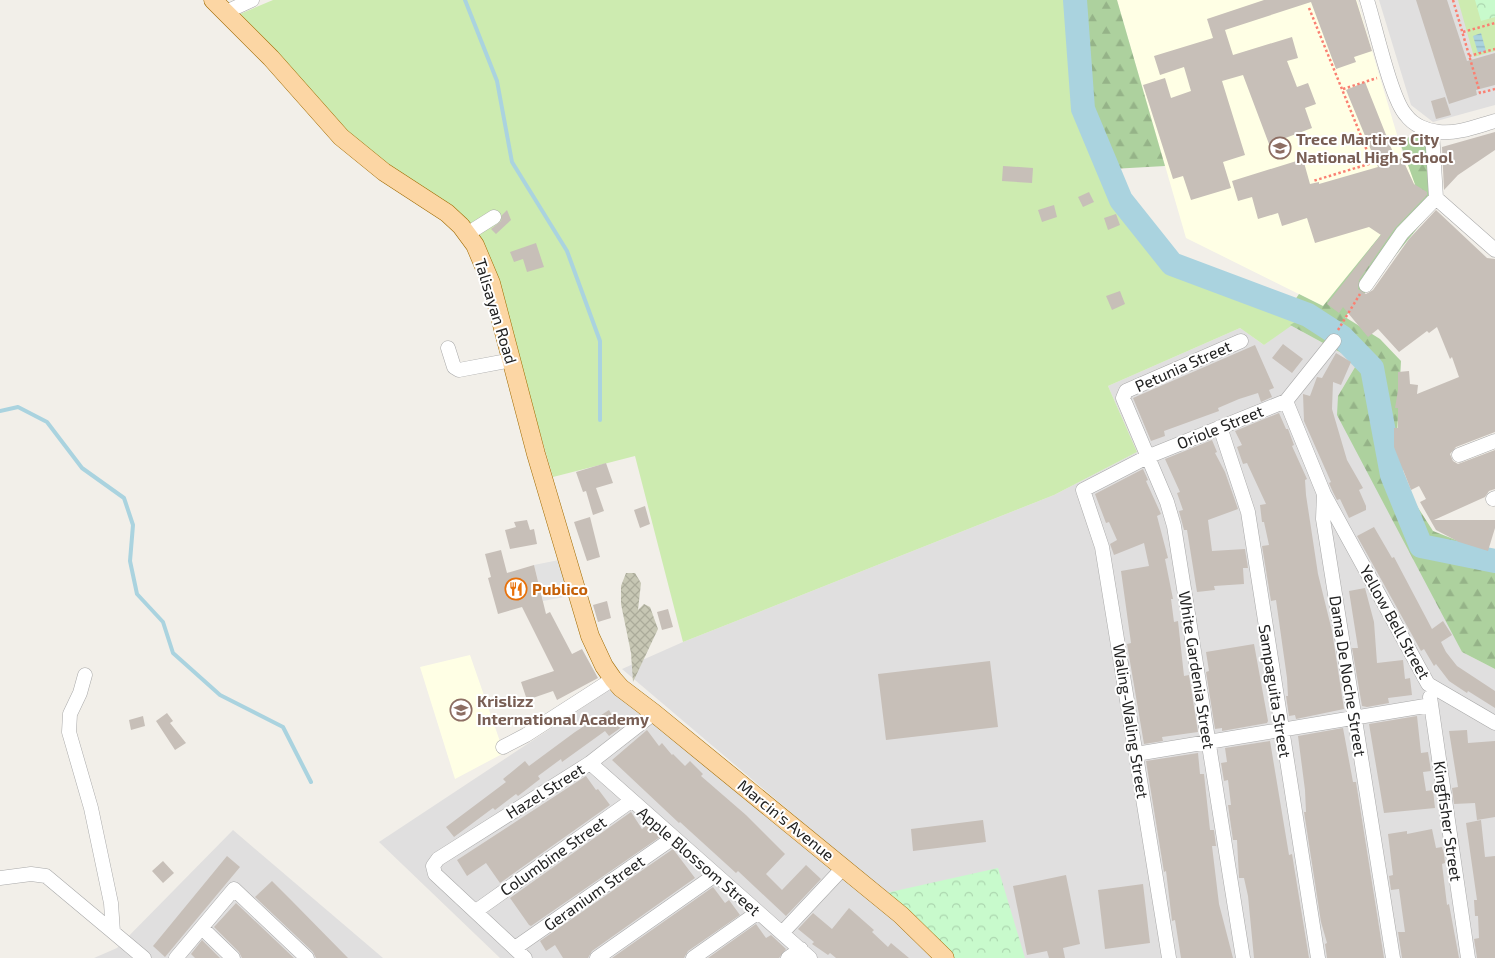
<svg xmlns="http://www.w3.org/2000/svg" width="1495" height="958" font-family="'Exo 2',sans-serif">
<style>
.residential{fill:#e0dfdf}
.education{fill:#ffffe5}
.construction{fill:url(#construction-cross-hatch)}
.grass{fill:#cdebb0}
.forest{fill:url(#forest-firs)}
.park{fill:url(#park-crowns)}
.parking{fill:#e2e2e2}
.water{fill:url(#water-rules)}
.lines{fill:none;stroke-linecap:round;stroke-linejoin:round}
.stream{stroke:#aad3df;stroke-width:4}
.river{stroke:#aad3df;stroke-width:24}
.building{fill:#c7bfb8}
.minor-casing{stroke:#a9a9a9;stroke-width:15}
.major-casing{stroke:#a06b00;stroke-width:19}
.path{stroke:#fa8072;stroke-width:2.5;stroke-dasharray:2.5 2.5;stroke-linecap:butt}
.minor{stroke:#fff;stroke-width:14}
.major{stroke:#fcd6a4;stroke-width:18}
.labels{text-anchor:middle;stroke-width:4;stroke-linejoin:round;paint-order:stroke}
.education-label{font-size:16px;font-weight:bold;fill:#785e54;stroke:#fff;text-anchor:start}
.street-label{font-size:16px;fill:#222;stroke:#fff}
.food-label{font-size:16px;font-weight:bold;fill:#c56008;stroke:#fff;text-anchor:start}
</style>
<defs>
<pattern id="construction-cross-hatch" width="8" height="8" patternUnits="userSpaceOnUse" patternTransform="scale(1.25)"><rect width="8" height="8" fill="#c7c7b4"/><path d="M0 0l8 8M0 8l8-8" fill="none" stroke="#abab9a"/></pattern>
<pattern id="forest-firs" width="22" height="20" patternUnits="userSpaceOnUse" patternTransform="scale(1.25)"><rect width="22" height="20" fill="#add19e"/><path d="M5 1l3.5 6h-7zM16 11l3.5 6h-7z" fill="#95b388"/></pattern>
<pattern id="park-crowns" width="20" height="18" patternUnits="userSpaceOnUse" patternTransform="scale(1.25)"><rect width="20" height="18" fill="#c8facc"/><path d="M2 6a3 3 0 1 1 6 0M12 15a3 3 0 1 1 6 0" fill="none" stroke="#acd6af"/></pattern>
<pattern id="water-rules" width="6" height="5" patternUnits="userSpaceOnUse" patternTransform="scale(1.25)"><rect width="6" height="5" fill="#aad3df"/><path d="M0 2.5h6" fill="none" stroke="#92b5bf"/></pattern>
</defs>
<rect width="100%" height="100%" fill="#f2efe9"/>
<path class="residential" d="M1379 0H1495V105L1433 122 1411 105Z
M1290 325 1358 362 1338 396 1462 652 1495 669V958H950L886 893 622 669 683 642 1054 495 1137 452 1108 386 1240 328 1264 345Z
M609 690 658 725 887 914 931 958H500L379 842Z
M233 830 383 958H94L117 948Z"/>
<path class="education" d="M1117 0H1357L1403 155 1405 156 1417 190 1323 306 1186 238Z
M470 655 504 753 455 779 420 667Z"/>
<path class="construction" d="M626 573H635L641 583 638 610 644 604 650 607 658 629 633 682 631 653 621 604V586Z"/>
<path class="grass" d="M273 0H1071L1079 110 1118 201 1172 266 1305 316 1264 345 1240 328 1108 386 1137 452 1054 495 683 642 635 456 553 477 528 392 449 206 419 184 377 159 348 136 240 14Z
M1458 0H1495V51L1474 57Z"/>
<path class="forest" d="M1080 0H1117L1165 166 1112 169 1088 110Z
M1432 131 1438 203 1345 317 1380 339 1401 361 1396 453 1399 478 1433 531 1489 553H1495V669L1462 652 1337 415 1338 396 1358 362 1290 325 1305 316 1288 310 1299 294 1323 306 1417 190 1399 140Z"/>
<path class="park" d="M1475 0H1495V17L1481 21Z
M998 868 1025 958H950L886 893Z"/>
<path class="parking" d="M559 560 570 596 543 601 534 565Z"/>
<path class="water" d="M1481 33 1486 51 1478 53 1473 36Z"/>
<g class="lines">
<path class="stream" d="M465 0 497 81 512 162 567 251 600 341V420
M0 411 18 407 47 422 82 468 124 498 133 525 130 561 137 594 163 622 173 653 220 695 283 727 311 782"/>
<path class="river" d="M1075 0 1083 109 1121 200 1172 264 1308 315 1342 337 1372 368 1392 475 1421 546 1495 561"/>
</g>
<path class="building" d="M1264 0H1356L1372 51 1354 57 1356 62 1336 69 1311 2 1225 30 1233 55 1292 37 1298 58 1287 61 1297 87 1308 83 1316 104 1305 108 1312 128 1269 144 1243 75 1222 81 1245 155 1223 162 1231 188 1191 200 1183 176 1173 179 1143 85 1165 78 1171 98 1191 91 1184 67 1160 75 1154 56 1213 38 1207 19Z
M1416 0H1447L1467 61 1495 53V85L1476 90 1477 95 1449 104Z
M1365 82 1396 160 1402 158 1414 184 1427 192V195L1395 228 1359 280 1358 289 1366 294 1373 290 1409 239 1436 210 1487 258 1495 259V432L1456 447 1450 454 1453 461 1458 464 1495 450V489L1489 491 1485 497 1434 520H1495V528L1488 551 1459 542 1436 530 1420 502 1426 499 1419 486 1411 490 1394 447V428H1398V408H1395L1398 390V372L1409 371 1410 384 1418 385 1417 394 1459 377 1452 357 1450 359 1437 327 1429 333 1427 331 1399 352 1378 329 1368 337 1343 307 1339 313 1327 304 1381 235 1369 227 1315 243 1307 218 1282 226 1278 213 1258 219 1252 197 1238 201 1232 181 1303 159 1310 184 1319 182V184L1378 167 1346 90Z
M1445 97 1451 115 1436 119 1431 101Z
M1495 132V150L1458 175 1444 190 1442 147Z
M1003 166 1033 168 1032 183 1002 181Z
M1089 192 1094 202 1083 207 1078 197Z
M1054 205 1057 217 1042 222 1038 210Z
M507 210 511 220 496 234 491 229 501 221 502 215Z
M1116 214 1120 225 1108 230 1104 218Z
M536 243 544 267 527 272 523 259 514 262 510 252Z
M1120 291 1125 304 1112 310 1106 296Z
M1283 344 1303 359 1292 373 1272 358Z
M1255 345 1274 388 1269 390 1272 397 1261 402 1258 393 1239 399 1218 408 1219 411 1164 431 1165 436 1151 441 1133 398Z
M1336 353 1351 362 1341 385 1333 382 1332 409 1347 460 1363 488 1359 490 1366 506V510L1349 518 1340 499 1337 500 1332 490 1329 483 1331 482 1304 421 1303 394 1310 396 1317 377 1322 378Z
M1279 413 1286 429H1288L1294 445 1292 446 1307 479 1305 480 1306 495 1318 574 1332 631 1344 709 1296 719 1295 715 1289 716 1286 696H1288L1287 678 1276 600 1271 601 1262 546 1269 545 1264 522H1262L1260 505 1266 504 1247 463 1243 464 1237 447 1242 445 1235 431Z
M1212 440 1217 452 1215 453 1225 472 1238 509 1208 520 1212 551 1245 549 1248 568H1243L1244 584 1214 586 1215 590 1197 592 1187 530H1184L1179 511 1183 510 1177 493 1180 492 1165 459Z
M606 463 613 483 596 488 604 511 593 515 586 491 583 492 576 472Z
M1143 469 1148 480 1146 481 1161 514 1157 516 1168 558 1165 559 1173 599H1171L1174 622 1178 621 1184 676 1189 675 1198 732 1162 737 1163 741 1144 744 1127 644 1131 643 1121 571 1149 566 1144 543 1114 555 1110 544 1117 540 1109 522 1106 523 1095 494Z
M645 506 650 524 640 528 634 510Z
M590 517 600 557 587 561 574 522Z
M527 520 530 530 534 529 537 544 510 549 505 530 516 527 514 522Z
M1374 527 1392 558 1394 557 1432 629 1443 621 1452 635 1441 642 1446 652 1457 666 1495 691V708L1468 691 1467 693 1449 681 1436 664 1434 666 1424 649 1421 651 1357 536Z
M501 550 507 573 534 565 546 614 550 612 572 654 582 649 598 678 557 700 553 691 527 700 521 682 554 671 522 607 498 614 488 578 491 577 485 554Z
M1365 588 1374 622 1377 663 1403 660 1405 679 1410 678 1412 695 1388 698 1389 703 1367 707 1362 706 1352 648H1358L1349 591Z
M607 601 611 618 598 622 593 605Z
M668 609 673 627 662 630 657 612Z
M1254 644 1268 721 1267 723 1222 731V728L1215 729 1206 672 1209 671 1206 652Z
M990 661 998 727 886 740 878 674Z
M609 710 620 728 619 729 609 736 605 731 562 762 561 759 538 776 540 779 518 796 516 794 495 810 493 808 454 837 446 827 506 782 503 779 525 761 529 766 575 732Z
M167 713 173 721 170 723 186 743 175 750 156 721Z
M143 716 145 726 131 730 129 720Z
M1417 716 1421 753 1428 752 1431 771 1423 772 1426 791 1433 790 1435 808 1384 813 1369 724Z
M1343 728 1353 782H1356L1384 958H1327L1325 944 1327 943 1321 922 1304 812H1306L1305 790 1298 736Z
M647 730 659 746 662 743 672 755 673 754 685 766 690 761 703 774 701 776 746 815 785 854 766 874 782 890 806 865 821 879 786 916 738 871 736 873 680 822 679 823 612 760Z
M1467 730 1468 743 1495 741V817L1477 820 1475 803 1454 804 1452 788 1458 787 1449 731Z
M1270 741 1289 855 1292 854 1309 958H1254L1248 896 1244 878H1239L1237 840H1233L1228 805H1231L1228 780 1224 781 1221 763 1227 762 1225 748Z
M1198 753 1200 774H1204L1210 830H1214L1216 846H1212L1219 904 1233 958H1181L1175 920 1172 921 1166 871 1164 872 1146 761Z
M586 776 596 790 598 789 610 805 500 883 486 863 467 876 457 860Z
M631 812 642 829 647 825 660 837 531 926 529 925 510 898Z
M983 820 986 842 913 851 911 829Z
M1481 820 1485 857 1495 856V958H1477L1474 939 1479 938 1478 916H1475L1474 900H1477L1466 823Z
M1432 829 1436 848 1442 847 1444 854 1445 863 1442 864 1447 905 1449 904 1459 958H1402L1398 932H1405L1399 889 1391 890 1389 876 1393 875 1388 834 1407 831V834Z
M673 849 695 878 592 951 588 958H563L555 945 546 951 540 941Z
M227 856 240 867 165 957 153 946Z
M163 861 174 873 163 883 152 871Z
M1066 875 1080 944 1063 948 1065 958H1049L1047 951 1027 955 1013 886Z
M272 881 292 901 348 958H316L313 952 255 897Z
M1143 884 1150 943 1105 949 1098 890Z
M713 887 725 903 729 900 740 915 688 951 684 958H612Z
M236 903 294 958H242L239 952 214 927Z
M849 908 874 930 872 932 888 947 891 943 909 958H836L830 953 828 955 812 944 814 942 798 929 813 913 832 929Z
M756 924 766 938 771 935 786 949 779 958H708Z
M202 940 220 958H195L191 954Z"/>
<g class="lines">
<g class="minor-casing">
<path id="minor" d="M1367 0C1375 25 1391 99 1406 115 1413 125 1427 131 1439 132 1458 134 1477 126 1495 121
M226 12 252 0
M1432 131 1436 198 1495 250
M467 234 494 217
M1366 285 1402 233 1436 198
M1241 341 1126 391 1123 398 1167 502 1174 526 1243 958
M448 348 454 367 459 370 512 360
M1286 401 1324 494 1323 519 1393 958
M1220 427 1248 512 1318 958
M1459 455 1495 441
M1324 494 1428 684 1495 723
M1493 499 1495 498
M85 675 80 693 70 714 69 732 91 808 111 903 113 932 144 958
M1430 697 1468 958
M503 747 526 735 613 679
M1136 754 1431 705
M590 763 810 958
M0 878 31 874 46 876 113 932
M476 911 631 801
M202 928 233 958
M782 933 843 868
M515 948 673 838
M176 958 234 889 307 958
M525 958 435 874 433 866 438 859 590 763 654 713
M597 958 715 875
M693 958 757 913
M788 958 801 949
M1169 958 1102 547 1083 490 1147 457 1286 401 1334 341"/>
</g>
<g class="major-casing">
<path id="major" d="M213 0 271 58 341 137 384 172 447 213 461 226 475 245 491 283 536 454 590 636 604 666 613 679 621 688 654 713 901 915 945 958"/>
</g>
<path class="path" d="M1453 0 1480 93 1495 89
M1309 8 1372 163 1313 181
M1463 32 1495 23
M1469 56 1495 49
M1343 89 1377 78
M1338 330 1360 294"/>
<use href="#minor" class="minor"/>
<use href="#major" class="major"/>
</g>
<defs>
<g id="school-ring" transform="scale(1.125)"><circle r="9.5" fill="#fff" stroke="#8d6e63" stroke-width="1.5"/><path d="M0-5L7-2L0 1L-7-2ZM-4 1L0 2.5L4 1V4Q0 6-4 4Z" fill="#8d6e63"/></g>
<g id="restaurant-ring" transform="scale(1.125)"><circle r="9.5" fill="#fff" stroke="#e8710a" stroke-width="1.5"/><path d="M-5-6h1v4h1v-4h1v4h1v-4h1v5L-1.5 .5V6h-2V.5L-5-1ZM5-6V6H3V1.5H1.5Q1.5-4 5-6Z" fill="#e8710a"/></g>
</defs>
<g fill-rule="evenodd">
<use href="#school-ring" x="1280" y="148"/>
<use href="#restaurant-ring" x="516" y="589"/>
<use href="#school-ring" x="461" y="710"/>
</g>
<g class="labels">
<g class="education-label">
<text x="1296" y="145">Trece Martires City<tspan x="1296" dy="18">National High School</tspan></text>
<text x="477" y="707">Krislizz<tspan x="477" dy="18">International Academy</tspan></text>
</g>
<g class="street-label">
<text transform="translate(496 311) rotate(73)" y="6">Talisayan Road</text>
<text transform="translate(1183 366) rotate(-24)" y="6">Petunia Street</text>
<text transform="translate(1220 427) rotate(-22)" y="6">Oriole Street</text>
<text transform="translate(1395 622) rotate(61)" y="6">Yellow Bell Street</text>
<text transform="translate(1197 670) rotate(81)" y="6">White Gardenia Street</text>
<text transform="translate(1348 676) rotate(81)" y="6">Dama De Noche Street</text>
<text transform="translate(1275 691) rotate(81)" y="6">Sampaguita Street</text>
<text transform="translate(1131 721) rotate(81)" y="6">Waling-Waling Street</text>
<text transform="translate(545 791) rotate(-32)" y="6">Hazel Street</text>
<text transform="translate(786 820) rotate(39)" y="6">Marcin's Avenue</text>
<text transform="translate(1448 821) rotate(82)" y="6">Kingfisher Street</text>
<text transform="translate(553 856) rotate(-35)" y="6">Columbine Street</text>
<text transform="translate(699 861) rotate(41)" y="6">Apple Blossom Street</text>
<text transform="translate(594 893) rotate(-35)" y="6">Geranium Street</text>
</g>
<g class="food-label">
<text x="532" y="595">Publico</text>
</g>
</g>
</svg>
